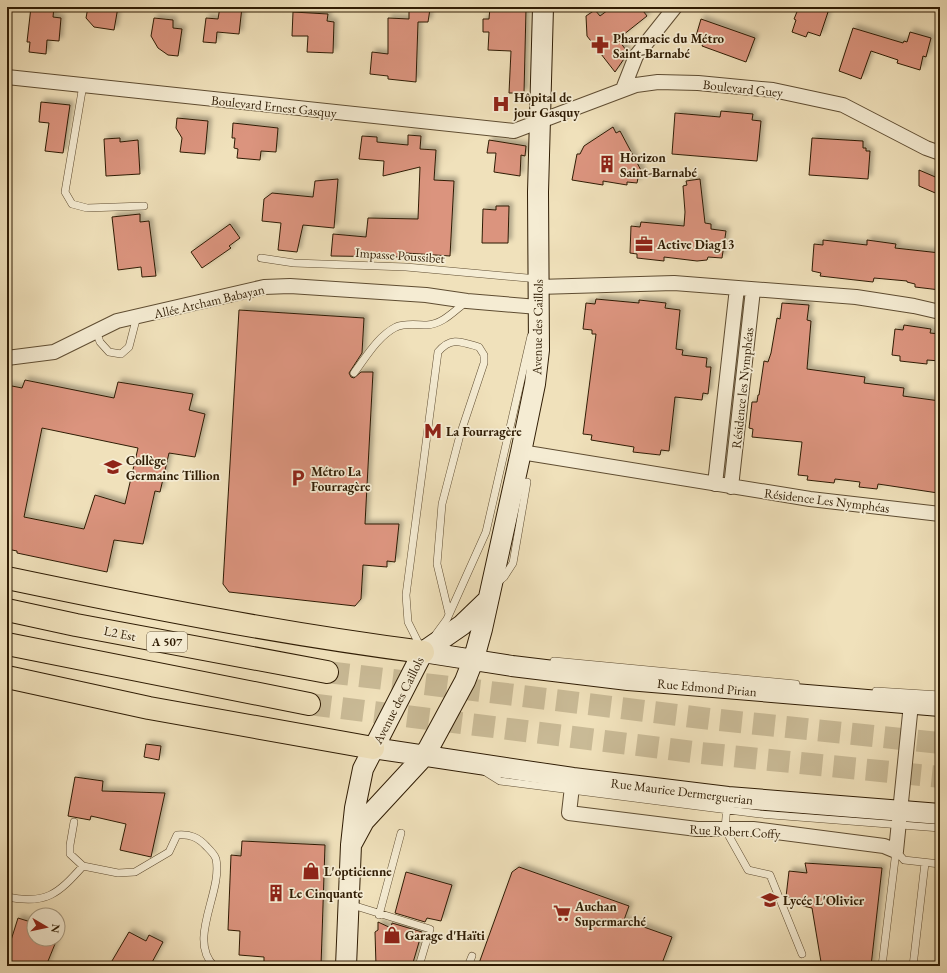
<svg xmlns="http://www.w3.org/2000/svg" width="947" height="973" font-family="'EB Garamond',serif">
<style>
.building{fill:#db947e;stroke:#2f1c04;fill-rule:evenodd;filter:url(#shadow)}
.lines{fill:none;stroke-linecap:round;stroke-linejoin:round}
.highway-tunnel{stroke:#c9ba96;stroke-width:22;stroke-dasharray:22 11;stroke-linecap:butt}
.lane-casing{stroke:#5f4d32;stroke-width:8}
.street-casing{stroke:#5f4d32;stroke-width:16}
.secondary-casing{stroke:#2f1c04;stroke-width:22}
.highway-casing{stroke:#2f1c04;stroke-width:24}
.lane{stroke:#f5ecd3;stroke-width:7}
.street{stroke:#f5ecd3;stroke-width:14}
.secondary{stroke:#f5ecd3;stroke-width:20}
.highway{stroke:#f0e1bb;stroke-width:22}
.labels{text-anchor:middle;stroke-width:3.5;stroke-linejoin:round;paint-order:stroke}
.shield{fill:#f5ecd3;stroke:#6a5a42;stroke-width:1}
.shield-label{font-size:12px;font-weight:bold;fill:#2f1c04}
.poi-label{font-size:13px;font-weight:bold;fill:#2f1c04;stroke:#f5ecd3;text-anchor:start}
.street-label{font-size:13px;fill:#2f1c04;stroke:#f5ecd3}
</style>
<defs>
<filter id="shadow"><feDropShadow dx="3.5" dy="-3.5" stdDeviation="2" flood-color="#0004"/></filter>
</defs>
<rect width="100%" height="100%" fill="#f0e1bb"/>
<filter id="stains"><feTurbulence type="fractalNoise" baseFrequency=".005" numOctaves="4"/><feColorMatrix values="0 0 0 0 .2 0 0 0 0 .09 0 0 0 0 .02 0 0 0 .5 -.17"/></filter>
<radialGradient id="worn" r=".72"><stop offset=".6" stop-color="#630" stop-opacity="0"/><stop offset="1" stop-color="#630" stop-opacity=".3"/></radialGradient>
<path class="building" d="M31 7H54L53 17 61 18 59 41 47 40 46 54 29 52 30 42H27Z
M88 7H118L114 30 94 27 86 18Z
M220 7H242L239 34 217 32 216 43 203 42 206 18 218 19Z
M490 7 526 9 524 93H509L511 51 488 50 489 32H483V19H489Z
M612 7H640L647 16 618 39 628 53 615 72 587 36 586 16 595 10 600 16Z
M799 7H815L828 12 820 36 808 32 806 37 792 32 796 20 794 19Z
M409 8 430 9 428 22H418L416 82 388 79V76L370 74 372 52 388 54V18L409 19Z
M293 12 328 14 327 21 334 22 333 53 307 52 308 36H292Z
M154 18 173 20V28L182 29 178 56 168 55 158 48 151 36Z
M701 19 755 38 746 62 702 46 705 39 696 36Z
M853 28 903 43 904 41 907 42 910 32 931 38 926 57 923 56 920 70 897 63 898 60 871 51 861 79 839 71Z
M41 102 70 105 63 153 45 151 49 123 39 122Z
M721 111 753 114 752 120 761 121 757 161 672 154 675 113 720 117Z
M177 118 208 121 205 154 180 152 182 138 176 128Z
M233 123 278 128 276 152 261 151 260 160 237 158 238 149 234 148 235 138H232Z
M613 127 616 133 620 131 643 174 638 178 637 183 627 182V185L603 181V185L572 180 577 154H580L584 146Z
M408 135 421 136 420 149 436 150 434 180 454 181 450 256 406 253V257L331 256 333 234 366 237 368 218 418 219 420 167 383 176 384 161 359 159 362 136 377 137V142L408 145Z
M120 138V142L138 140 140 174 106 176 104 139Z
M812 138 863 141V148H866V151H870L868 179 809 175Z
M489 140 526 146 525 156 521 155 520 176 494 172 496 153H487Z
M919 170 940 179V195L919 186Z
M338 179 334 228 303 225 297 252 278 250 281 223 262 221 264 199 272 193 313 197 315 181Z
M700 179 705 223 711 224V229L726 231 722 258 708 257 707 260 697 261 664 257V261L637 258V254L630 253 631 226 640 227 641 222 684 226 685 212 683 186 687 185 686 181Z
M496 206H509L508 243H482L483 209 496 210Z
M140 214V222L149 221 156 276 142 277 141 267 118 270 112 217Z
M230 224 240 238 229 246 231 248 202 268 191 252Z
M823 240 867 245V240L896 244 895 248 940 253V290L915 287V284L907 282V281L874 278 873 282 820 276 821 273 812 271 814 244 823 245Z
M596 299 639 303V300L666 303 665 308 680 310 676 349 683 350 682 355 707 358 706 367H711L708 394 703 393 702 400 675 397 669 451 661 450 660 455 633 452 634 447 591 440 592 435 583 434 596 334H592V330L583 329 586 303 595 304Z
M782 303 809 305 807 320 811 321 807 369 865 377 864 383 904 388 903 396 940 401V489L938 488V493L878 484 877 489 859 487 860 482 835 479 834 483 807 480 808 476 798 475 802 442 752 437 753 429 749 428 752 402H757L758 395H759L764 361 768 362 771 353 777 318 780 319Z
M239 310 364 318 362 353 349 373 351 377 354 378 361 372H373L365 524H399L395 562 387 561V567L363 565 361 599 355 606 229 592 223 584Z
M904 325 931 329 930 333 940 334V361L927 360V364L900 361V356L892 355 895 329 903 330Z
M25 380 114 398 118 382 193 394 189 410 205 414 195 457 169 453 160 492 155 491 143 544 114 540 107 572 17 553V551L7 549V385L22 388ZM42 428 138 448 125 504 95 495 84 529 24 517Z
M146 744 161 746 159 760 144 757Z
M75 777 103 781 102 791 165 793 151 857 120 850 126 824 91 816 90 820 68 816Z
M242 841 325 845 321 966H264V957L239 955 240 931 228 930 231 855 241 856Z
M805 863 882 868 871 966H827L821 962 812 908 803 906 804 901 786 897 789 871 807 873Z
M519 867 629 906 624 920 672 937 661 966H478L512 872Z
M406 872 452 885 441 921 427 918 425 922 395 913Z
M18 918 34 923V939H57L46 966H7V953Z
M378 922 391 928 392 923 422 932 412 966H376L375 932 378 930Z
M129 932 146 941 149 935 163 942 150 966H109Z"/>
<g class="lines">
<path class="highway-tunnel" d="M327 672 710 719 940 743
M309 704 701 753 940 777"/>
<g class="lane-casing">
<path id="lane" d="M83 85 65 192 72 204 87 208 144 206
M261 258 294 263 406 267 538 279
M96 331 100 342 109 352 121 354 129 347 137 316
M354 373C366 357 378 336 396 327 405 323 417 325 427 325 443 324 454 311 466 302
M497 583 504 577 513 563 527 482
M436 634 447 619 486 532 531 336
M421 648 408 622 406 595 438 352C451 336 462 342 479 347L484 355V363L460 435 442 504 437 564 449 614
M554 661 796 684
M876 691 940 695
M484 771 500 781 760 814 940 828
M727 805 725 829 748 870 770 875 802 954
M74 822 70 845V854L83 866
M896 851 904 860 940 864
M7 897C46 905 58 894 83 866L118 873 135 872 169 852 177 835C190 834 198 837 207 847 210 850 215 855 216 859 223 892 187 939 214 966
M349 904 430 929 419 966
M379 915 401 833
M468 966 472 956
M882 966 896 851
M913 966 925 863"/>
</g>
<g class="street-casing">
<path id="street" d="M7 77 514 131 636 85 658 82 698 83 773 90 843 105 926 148 940 153
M623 89 636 56 675 7
M538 287 674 283 856 297 914 306 940 312
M7 358 54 352 117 321 264 287 290 286 426 295 467 301 538 307
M521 452 810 499 940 514
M715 484 737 288
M731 487 753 290
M573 778 569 813 697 829H753L884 846 896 851 911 704"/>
</g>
<g class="secondary-casing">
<path id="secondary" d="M423 652 512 666 628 680 940 706
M373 748 573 778 728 797 940 814
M351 845 364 821 425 755 465 681 474 658 482 629 521 452 535 384 539 350 538 192 543 7
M346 966 351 845 355 808 363 769 423 652 462 625 488 600"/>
</g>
<g class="highway-casing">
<path id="highway" d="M7 578C145 607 283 634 423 652
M7 610 76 625 327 672
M7 644 309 704
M7 677 149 708 373 748"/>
</g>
<use href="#lane" class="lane"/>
<use href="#street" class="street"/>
<use href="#secondary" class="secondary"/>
<use href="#highway" class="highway"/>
</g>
<defs>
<g id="pharmacy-bare" transform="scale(1.38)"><path d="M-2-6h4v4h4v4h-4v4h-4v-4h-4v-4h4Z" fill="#8f2418" stroke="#f5ecd3" stroke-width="2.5" paint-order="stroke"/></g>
<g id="hospital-bare" transform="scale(1.38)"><path d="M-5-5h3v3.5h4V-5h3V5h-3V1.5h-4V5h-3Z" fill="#8f2418" stroke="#f5ecd3" stroke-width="2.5" paint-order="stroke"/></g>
<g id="building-bare" transform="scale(1.38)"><path d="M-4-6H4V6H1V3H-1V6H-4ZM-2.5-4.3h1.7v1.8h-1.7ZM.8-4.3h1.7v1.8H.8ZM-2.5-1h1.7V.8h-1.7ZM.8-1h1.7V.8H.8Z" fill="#8f2418" stroke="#f5ecd3" stroke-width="2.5" paint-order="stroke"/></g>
<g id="office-bare" transform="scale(1.38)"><path d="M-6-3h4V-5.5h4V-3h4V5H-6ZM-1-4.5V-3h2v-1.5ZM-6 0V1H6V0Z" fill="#8f2418" stroke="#f5ecd3" stroke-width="2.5" paint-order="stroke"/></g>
<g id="metro-bare" transform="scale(1.38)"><path d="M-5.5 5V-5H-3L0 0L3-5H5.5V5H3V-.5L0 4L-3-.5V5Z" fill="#8f2418" stroke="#f5ecd3" stroke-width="2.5" paint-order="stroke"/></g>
<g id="school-bare" transform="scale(1.38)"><path d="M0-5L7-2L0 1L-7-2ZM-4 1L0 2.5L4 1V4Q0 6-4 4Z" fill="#8f2418" stroke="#f5ecd3" stroke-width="2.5" paint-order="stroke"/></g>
<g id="parking-bare" transform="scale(1.38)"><path d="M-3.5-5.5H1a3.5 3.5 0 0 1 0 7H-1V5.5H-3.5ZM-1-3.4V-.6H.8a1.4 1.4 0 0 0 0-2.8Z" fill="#8f2418" stroke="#f5ecd3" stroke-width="2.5" paint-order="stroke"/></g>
<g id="shop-bare" transform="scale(1.38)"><path d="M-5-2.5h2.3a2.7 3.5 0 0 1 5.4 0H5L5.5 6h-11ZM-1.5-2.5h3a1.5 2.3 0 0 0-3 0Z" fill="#8f2418" stroke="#f5ecd3" stroke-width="2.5" paint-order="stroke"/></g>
<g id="supermarket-bare" transform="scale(1.38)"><path d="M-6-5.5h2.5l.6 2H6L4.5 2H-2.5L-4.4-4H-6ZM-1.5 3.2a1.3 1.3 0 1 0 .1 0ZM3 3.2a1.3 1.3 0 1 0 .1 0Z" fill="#8f2418" stroke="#f5ecd3" stroke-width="2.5" paint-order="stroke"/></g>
</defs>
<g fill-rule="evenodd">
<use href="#pharmacy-bare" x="600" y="45"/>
<use href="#hospital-bare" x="501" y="104"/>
<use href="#building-bare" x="607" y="164"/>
<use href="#office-bare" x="644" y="244"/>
<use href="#metro-bare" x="433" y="431"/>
<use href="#school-bare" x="113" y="467"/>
<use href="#parking-bare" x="298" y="478"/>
<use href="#shop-bare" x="311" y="871"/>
<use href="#building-bare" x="276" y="893"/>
<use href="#school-bare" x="770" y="900"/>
<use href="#supermarket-bare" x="562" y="913"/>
<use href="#shop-bare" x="392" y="935"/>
</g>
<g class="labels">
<rect class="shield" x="147" y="632" width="40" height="20" rx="3"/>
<g class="shield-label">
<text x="167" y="646">A 507</text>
</g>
<g class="poi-label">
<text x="613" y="43">Pharmacie du Métro<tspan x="613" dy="15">Saint-Barnabé</tspan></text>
<text x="514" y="102">Hôpital de<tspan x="514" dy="15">jour Gasquy</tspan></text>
<text x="620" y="162">Horizon<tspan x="620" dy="15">Saint-Barnabé</tspan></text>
<text x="657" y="249">Active Diag13</text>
<text x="446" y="436">La Fourragère</text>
<text x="126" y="465">Collège<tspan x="126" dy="15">Germaine Tillion</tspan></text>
<text x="311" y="476">Métro La<tspan x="311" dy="15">Fourragère</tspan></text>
<text x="324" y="876">L'opticienne</text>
<text x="289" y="898">Le Cinquante</text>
<text x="783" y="905">Lycée L'Olivier</text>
<text x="575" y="911">Auchan<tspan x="575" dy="15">Supermarché</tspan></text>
<text x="405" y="940">Garage d'Haïti</text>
</g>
<g class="street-label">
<text transform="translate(743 88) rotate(6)" y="5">Boulevard Guey</text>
<text transform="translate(274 106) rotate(6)" y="5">Boulevard Ernest Gasquy</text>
<text transform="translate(400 255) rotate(4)" y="5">Impasse Poussibet</text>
<text transform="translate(209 301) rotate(-13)" y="5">Allée Archam Babayan</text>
<text transform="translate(537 327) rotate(-89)" y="5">Avenue des Caillols</text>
<text transform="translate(742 388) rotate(-84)" y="5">Résidence les Nymphéas</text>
<text transform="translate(827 500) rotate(7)" y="5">Résidence Les Nymphéas</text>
<text transform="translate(120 633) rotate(11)" y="5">L2 Est</text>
<text transform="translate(707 687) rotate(5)" y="5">Rue Edmond Pirian</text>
<text transform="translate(398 700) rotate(-63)" y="5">Avenue des Caillols</text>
<text transform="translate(682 791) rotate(7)" y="5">Rue Maurice Dermerguerian</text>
<text transform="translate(735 831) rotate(3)" y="5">Rue Robert Coffy</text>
</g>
</g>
<rect width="947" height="973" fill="none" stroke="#f0e1bb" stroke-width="24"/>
<rect x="8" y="8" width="931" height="957" fill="none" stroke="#2f1c04" stroke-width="2"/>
<rect x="12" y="12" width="923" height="949" fill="none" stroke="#2f1c04"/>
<g transform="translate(46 927) rotate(99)"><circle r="19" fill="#f5ecd3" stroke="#a69980"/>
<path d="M0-3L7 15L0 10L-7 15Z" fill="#8f2418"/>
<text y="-6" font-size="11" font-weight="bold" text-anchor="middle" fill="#2f1c04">N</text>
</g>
<rect width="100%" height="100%" filter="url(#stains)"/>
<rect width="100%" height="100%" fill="url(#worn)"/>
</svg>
